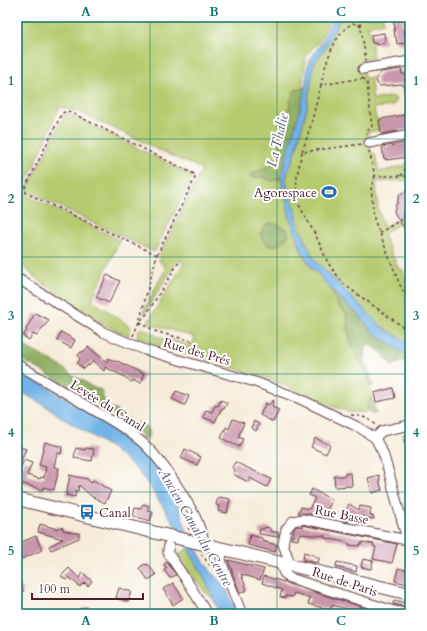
<svg xmlns="http://www.w3.org/2000/svg" width="427" height="631" font-family="Cardo,serif">
<style>
.green{fill:#b6cb6f;stroke:#80754d}
.forest{fill:#90af62;stroke:#6d6746}
.water{fill:#71b3e6;stroke:#5e6988}
.building{fill:#c996ac}
.lines{fill:none;stroke-linecap:round;stroke-linejoin:round}
.minor-casing{stroke:#643e45;stroke-width:11}
.secondary-casing{stroke:#643e45;stroke-width:14}
.path{stroke:#643e45;stroke-width:1.5;stroke-dasharray:3 3;stroke-linecap:butt}
.minor{stroke:#fff;stroke-width:9}
.secondary{stroke:#fff;stroke-width:12}
.secondary-bridge-casing{stroke:#643e45;stroke-width:14;stroke-linecap:butt}
.secondary-bridge{stroke:#fff;stroke-width:12}
.grid{fill:none;stroke:#0f766e;stroke-width:1;stroke-opacity:0.55}
.labels{text-anchor:middle;stroke-width:4;stroke-linejoin:round;paint-order:stroke}
.poi-label{font-size:13px;fill:#4a1f2b;stroke:#fff;text-anchor:end}
.street-label{font-size:13px;fill:#4a1f2b;stroke:#fff}
.water-label{font-size:14px;font-style:italic;fill:#5a5a76;stroke:#fff}
.neatline{fill:none;stroke:#0f766e;stroke-width:1.5}
.grid-label{font-size:13px;text-anchor:middle;font-weight:bold;fill:#0f766e}
</style>
<rect width="100%" height="100%" fill="#fff"/>
<filter id="ink" filterUnits="userSpaceOnUse"><feTurbulence type="fractalNoise" baseFrequency=".025" numOctaves="2"/><feDisplacementMap in="SourceGraphic" scale="8" xChannelSelector="R" yChannelSelector="G"/><feConvolveMatrix kernelMatrix="1 2 1 2 8 2 1 2 1" color-interpolation-filters="sRGB"/></filter>
<filter id="wash" filterUnits="userSpaceOnUse"><feTurbulence type="fractalNoise" baseFrequency=".012" numOctaves="4" result="noise"/><feDisplacementMap in="SourceGraphic" scale="16" xChannelSelector="R" yChannelSelector="G"/><feGaussianBlur stdDeviation="0.9" result="paint"/><feColorMatrix in="noise" values="0 0 0 0 0 0 0 0 0 0 0 0 0 0 0 0 0 1.4 0 .05"/><feComposite in="paint" operator="in"/></filter>
<g filter="url(#wash)">
<rect width="100%" height="100%" fill="#f5ebd8"/>
<path class="green" d="M17 17H331L320 41 306 55 302 89 287 116 288 127 279 155 273 163 253 178 262 177 272 181 281 178 282 191 287 202 289 215 302 252 313 270 317 272 325 283 331 288 336 304 346 313 348 321 347 328 350 341 367 375 371 395 367 407 369 412H349L329 405 272 380 137 338 138 331 141 328 150 331 156 336 192 346 195 337 157 326 148 322 184 263 178 260 144 314V310L159 281 166 269 159 260 160 254 202 169 156 149 146 143 76 111 60 107 54 119 49 133 24 188V194L120 240 93 297V301L131 327 128 336 105 325 70 302 37 279 17 260Z
M341 17H383L384 22 368 26 371 35 373 58 362 60 364 78 373 77 371 81 373 100 393 96 396 100V102C392 108 382 107 374 108L376 119 379 120 380 130 368 132 371 152 375 154 379 172 404 166 410 160V163L407 167 408 174H410V180L376 182 378 209 384 227 406 215 408 218 383 234 398 268 403 270 404 275 410 289V344L382 327 365 310 355 301 316 261 311 253 299 227 295 209 287 187 286 179 288 170 290 167 296 151 307 107 314 64 326 47Z
M68 113 193 176 155 251H152L29 192 27 189 64 115Z
M189 548 214 599 204 591 197 581 193 579 178 555Z"/>
<path class="forest" d="M306 85 299 113 281 178 272 181 262 177 253 178 249 176 273 163 279 155 288 127 287 116 291 99 295 90 302 89Z
M270 223 279 225 288 230 289 235C283 242 279 246 270 246 267 244 264 242 262 239 259 233 263 225 270 223Z
M331 288 346 304 359 315 376 335 410 357V363L403 361 392 366 383 354 372 345 365 346 364 357 374 386 370 387 367 375 350 341 347 328 348 321 346 313 336 304Z
M17 342 62 367 73 376 82 380 92 387 101 390 106 406 117 411 134 425 138 422C146 426 148 427 149 436L145 440 131 425 60 381 17 357Z
M371 395 376 413 372 415 369 412 367 407Z"/>
<path class="water" d="M334 17H341L326 47 314 64 307 107 296 151 290 167 288 170 286 179 287 187 295 209 299 227 311 253 316 261 355 301 365 310 382 327 410 344V357L376 335 370 329 359 315 339 298 325 283 317 272 313 270 302 252 289 215 287 202 282 191 281 178V175L299 113 305 90 308 63 322 42Z
M17 368 140 444 164 474 176 498 188 534 203 560 213 574 225 586 238 614H220L207 584 179 531 148 484 135 468 111 448 61 417 52 410 17 389Z"/>
<g id="blocks">
<path class="building" d="M393 17H402L406 43 397 44 396 37H395L394 29H395Z
M384 33 385 43 376 45V43H372L371 35Z
M401 69 402 74H405L406 76 410 79V104H407L403 84 380 86 377 83 376 79 381 72Z
M410 114V124H409L410 129 381 134 379 120H381V119Z
M410 142V155H407L408 157 386 160V158L384 159 382 147Z
M410 188V198L407 201 403 215 404 218 406 220 410 221V238L394 212 396 204H397L399 195Z
M107 275 120 281 109 303 96 297Z
M35 313 49 320 44 327 42 328 37 336 33 334 29 340 23 336 27 330 26 329Z
M61 332 75 340 71 348 57 340Z
M88 347 107 362 108 358 116 362 117 361 144 374 140 384 133 380 132 382 125 378V377L105 367 104 371 93 361 89 366 88 365 84 369 77 363 80 360 78 355 81 352H83Z
M393 388 395 398 376 402 374 393Z
M176 391 189 396 185 405 172 399Z
M221 400 227 403 224 409 222 408 215 422 203 417 206 410 212 412 215 405 218 406Z
M274 400 272 407 279 410 273 422 260 415 266 403 268 405Z
M233 419 244 423 238 437 243 439 239 447 221 438 226 427 229 429Z
M254 421 259 424 256 431 251 428Z
M410 436V455H408L403 437Z
M315 438 330 445 326 454 311 447Z
M45 442 62 447 61 454 57 453 54 467 59 468 54 490 43 487V490L17 482V476L24 460 32 463 27 475 40 479 41 477 44 478 46 467 39 465Z
M18 446 26 449 17 470V449Z
M76 448 85 450 86 448 94 449 92 461 74 458Z
M185 449 201 457 197 465 181 458Z
M235 462 271 479 267 487 250 478 248 482 233 474 235 470 232 468Z
M351 473 352 486 335 487 334 476H345V474Z
M69 475 87 479 91 483 93 480 111 491 105 503 91 496 79 485 78 491 76 490 75 497 66 495 70 476Z
M379 475 380 480H379L382 490 372 493 368 478Z
M312 489 332 500 324 517 304 513H298L301 507 309 509 315 498 309 495Z
M218 497 230 499 227 513 218 511 219 506 216 505Z
M143 504 149 506 147 511 153 512 150 521 133 516 135 508 141 509Z
M349 504 359 510 360 506 371 508 370 515 374 517V519L351 515 348 522 341 521Z
M40 524 57 529 58 527 63 528V530L74 533H79V538L51 550 49 546 63 539 38 532Z
M302 525 397 544 392 563 373 559 376 547 373 546 374 544 362 542V544H360L359 546 349 545 350 544 346 543V542L325 538V536L299 534 298 540 291 539 294 529 296 526 302 527Z
M265 527 270 528V531L279 533 278 537 259 534 260 529H264Z
M250 535 262 538V541L277 545 275 552 248 545Z
M36 536 42 550 17 561V544Z
M304 552 314 555V556L319 558 318 563 303 560Z
M363 559 373 561 371 569 361 567Z
M228 560 264 569 260 580 241 574 247 590 240 593Z
M167 562 176 575 170 578 164 570 167 568 164 565Z
M337 562 357 566 356 572 336 567Z
M145 564 146 565 148 564 156 575 148 580 140 568Z
M69 568 79 578 83 573 92 581 88 586 85 583 83 585 82 584 80 587 69 577 66 580 61 576Z
M398 568 410 571V581H409L408 584 395 581Z
M264 576 284 582V581L288 584 372 610 370 614H345L347 609 332 605 330 610 308 604 310 598 294 593 292 597 286 596 285 598 280 597 282 590 262 583Z
M17 580 24 591 17 596Z
M173 583 183 598 173 605 163 589Z
M119 588 132 592 128 602 116 598Z
M394 600 410 604V608L393 604Z
M86 607 102 613V614H69Z"/>
</g>
</g>
<g filter="url(#ink)">
<use href="#blocks" fill-opacity="0" stroke="#643e45" stroke-width="1"/>
<g class="lines">
<g class="minor-casing">
<path id="minor" d="M363 69 410 61
M369 143 410 135
M409 215H410
M17 278 103 332 145 350 255 382 298 398 360 428 375 438 383 453 389 473 407 540
M17 364 117 424C128 431 139 438 148 448 166 466 183 494 195 516 199 525 202 535 206 545
M375 438 382 431 410 425
M171 536 168 549V553L191 587 207 614
M223 549 221 559 222 564 242 614
M280 563 284 573 290 578 394 611 409 614
M291 566 283 544 286 529 293 521 303 519 407 540 410 543"/>
</g>
<g class="secondary-casing">
<path id="secondary" d="M17 499 173 537
M199 543 410 594"/>
</g>
<path class="path" d="M361 17V28L366 61
M361 26 353 23C333 34 325 65 321 85L363 78
M363 78 367 83 372 127C369 129 366 131 367 135
M321 85 310 128 302 152 362 144
M369 151 375 176H410
M302 152 297 176 296 193 299 205 317 238 328 263 343 283 349 288 410 332
M375 176 371 187 374 219 400 285 410 304
M401 176 410 161
M379 233 402 219
M157 255 26 193 25 188 62 113 68 111 194 174 195 178 157 255 139 322 157 332 192 341
M133 336 139 322 146 315 179 262
M351 415C362 416 369 418 376 425
M188 521 189 531
M201 554 215 571"/>
<use href="#minor" class="minor"/>
<use href="#secondary" class="secondary"/>
<g class="secondary-bridge-casing">
<path id="secondary-bridge" d="M173 537 199 543"/>
</g>
<use href="#secondary-bridge" class="secondary-bridge"/>
</g>
</g>
<path class="grid" d="M150 17V614M277 17V614M17 139H410M17 257H410M17 374H410M17 492H410"/>
<defs>
<g id="stadium-bare" transform="scale(1.2)"><path d="M0-5a6.5 5 0 1 0 0 10a6.5 5 0 1 0 0-10ZM-3.5-1.8h7v3.6h-7Z" fill="#1f6fb2" stroke="#fff" stroke-width="2.5" paint-order="stroke"/></g>
<g id="bus-bare" transform="scale(1.2)"><path d="M-5-6H5V4H4V6H2V4H-2V6H-4V4H-5ZM-3.5-4V0h7V-4ZM-3.5 1.2v1.5H-2V1.2ZM2 1.2v1.5H3.5V1.2Z" fill="#1f6fb2" stroke="#fff" stroke-width="2.5" paint-order="stroke"/></g>
</defs>
<g fill-rule="evenodd">
<use href="#stadium-bare" x="329" y="192"/>
<use href="#bus-bare" x="87" y="512"/>
</g>
<g class="labels">
<g class="poi-label">
<text x="317" y="197">Agorespace</text>
<text x="99" y="517" text-anchor="start">Canal</text>
</g>
<g class="street-label">
<text transform="translate(197 351) rotate(16)" y="5">Rue des Prés</text>
<text transform="translate(108 405) rotate(32)" y="5">Levée du Canal</text>
<text transform="translate(342 514) rotate(11)" y="5">Rue Basse</text>
<text transform="translate(345 581) rotate(18)" y="5">Rue de Paris</text>
</g>
<g class="water-label">
<text transform="translate(277 140) rotate(-77)" y="5">La Thalie</text>
<text transform="translate(196 527) rotate(60)" y="5">Ancien Canal du Centre</text>
</g>
</g>
<rect width="427" height="631" fill="none" stroke="#fff" stroke-width="44"/>
<path d="M32 593v6h111v-6" fill="none" stroke="#4a1f2b" stroke-width="2"/>
<text x="38" y="593" font-size="12" fill="#4a1f2b" stroke="#ffffff" stroke-width="3" paint-order="stroke">100 m</text>
<rect x="22" y="22" width="383" height="587" class="neatline"/>
<g class="grid-label">
<text x="86" y="16">A</text>
<text x="214" y="16">B</text>
<text x="341" y="16">C</text>
<text x="11" y="85">1</text>
<text x="416" y="85">1</text>
<text x="11" y="203">2</text>
<text x="416" y="203">2</text>
<text x="11" y="320">3</text>
<text x="416" y="320">3</text>
<text x="11" y="437">4</text>
<text x="416" y="437">4</text>
<text x="11" y="555">5</text>
<text x="416" y="555">5</text>
<text x="86" y="625">A</text>
<text x="214" y="625">B</text>
<text x="341" y="625">C</text>
</g>
</svg>
